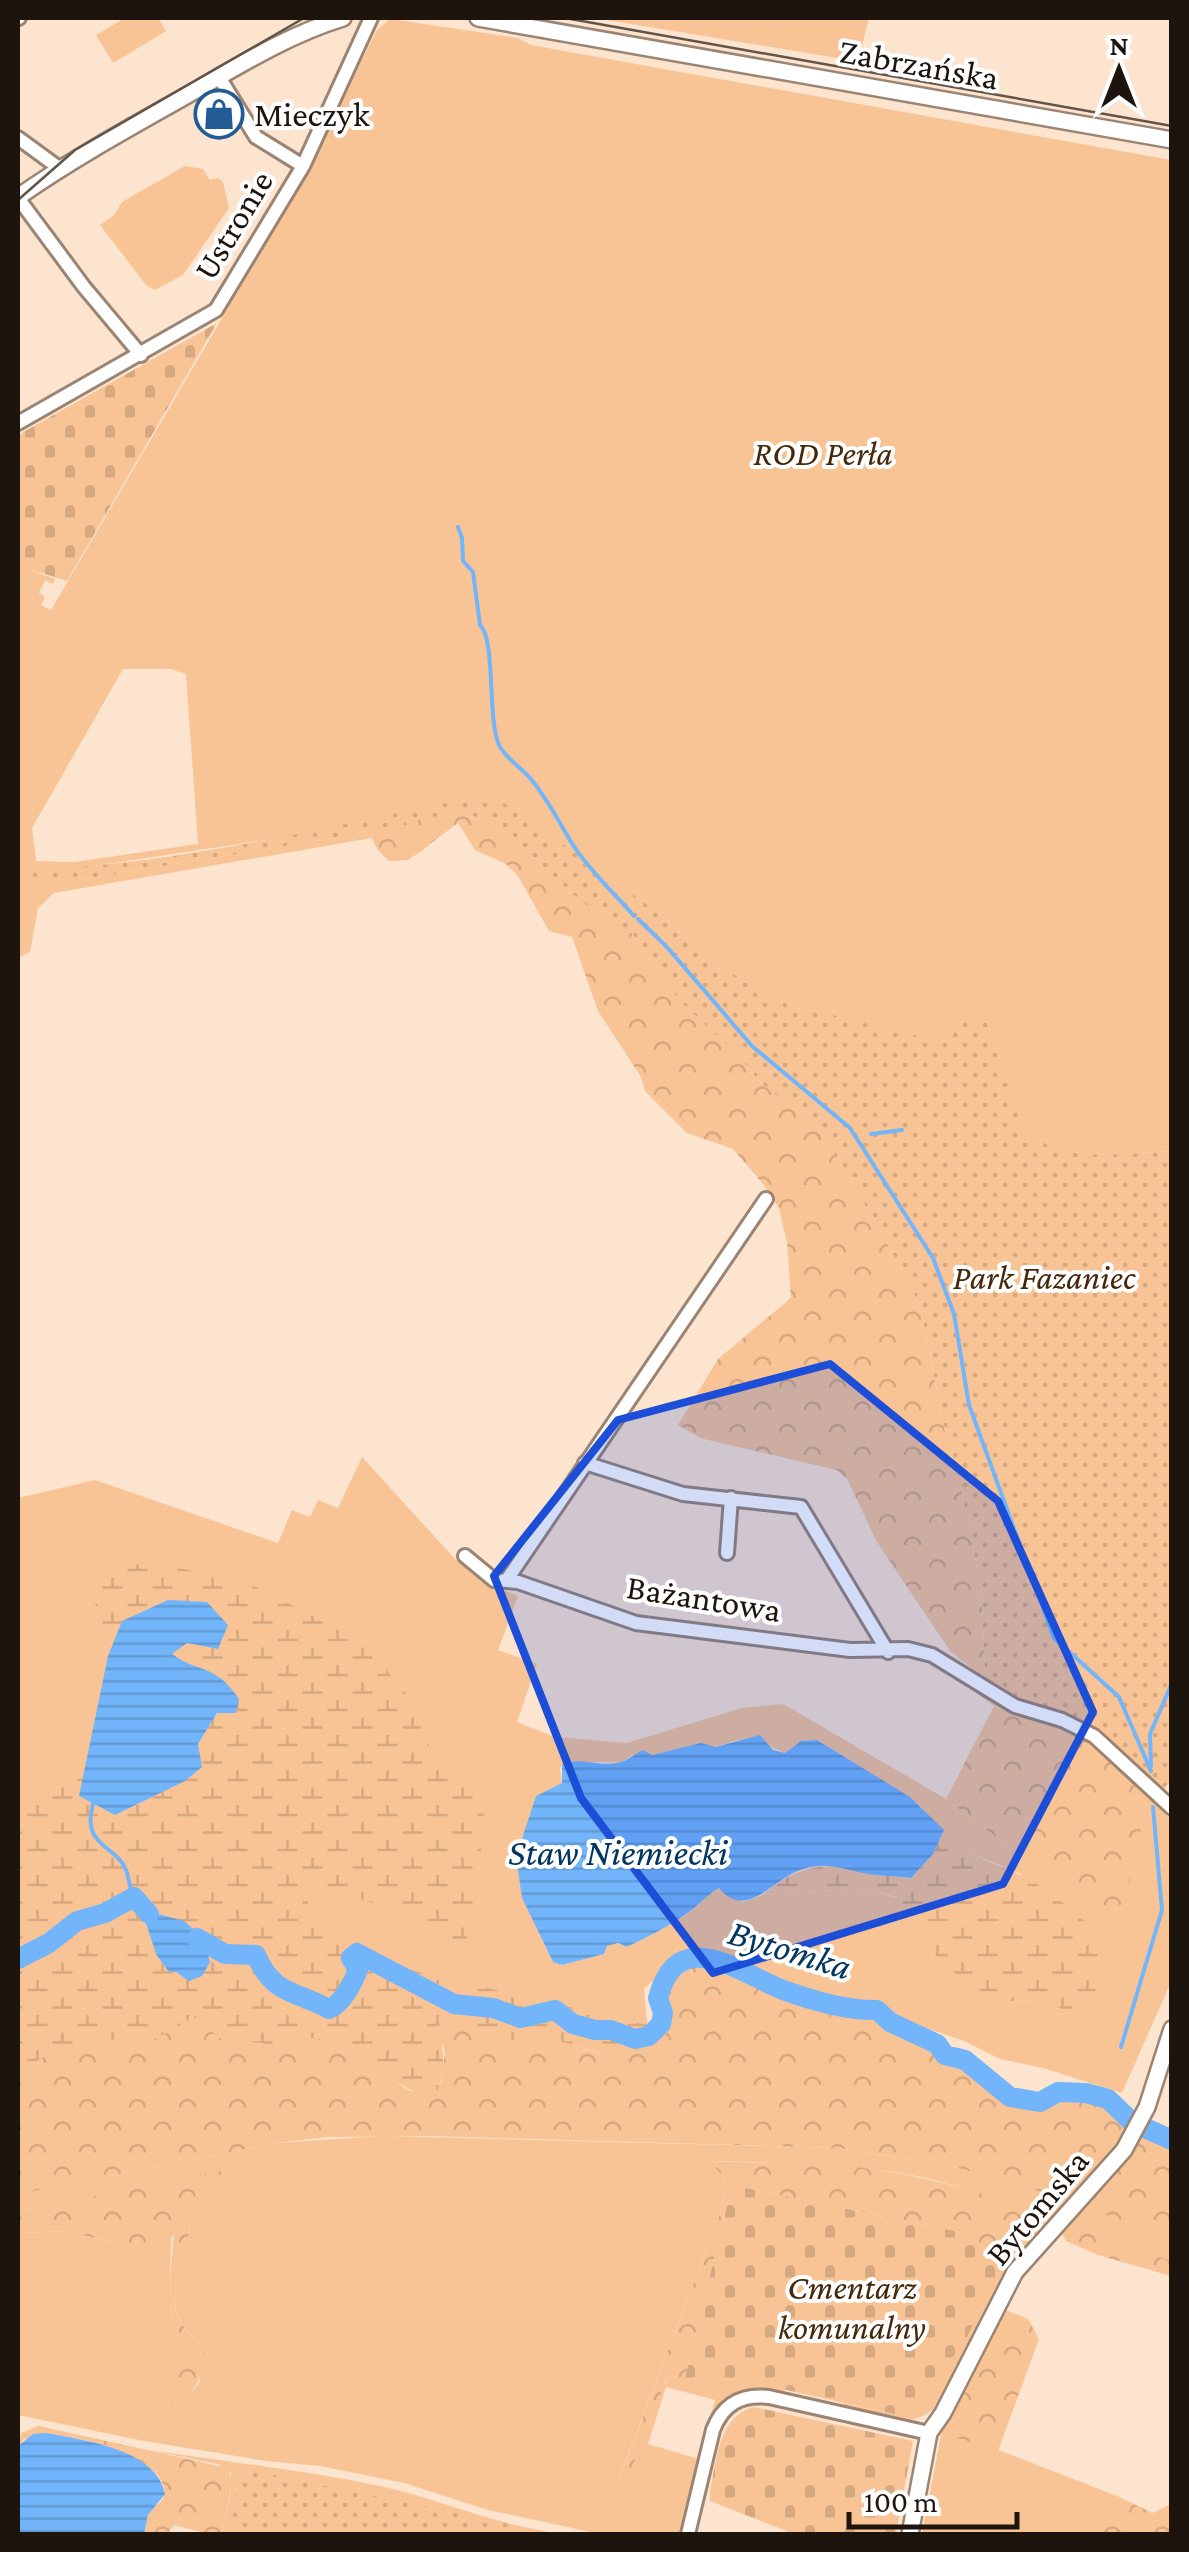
<svg xmlns="http://www.w3.org/2000/svg" width="1189" height="2552" font-family="'Crimson Pro',serif">
<style>
.green{fill:#f9c495;fill-rule:evenodd}
.forest{fill:url(#forest-crowns)}
.wetland{fill:url(#wetland-marsh)}
.cemetery{fill:url(#cemetery-stones)}
.park{fill:url(#park-dots)}
.water{fill:url(#water-rules)}
.lines{fill:none;stroke-linecap:round;stroke-linejoin:round}
.stream{stroke:#72b5fa;stroke-width:4}
.river{stroke:#72b5fa;stroke-width:20}
.minor-casing{stroke:#9b8472;stroke-width:18}
.tertiary-casing{stroke:#9b8472;stroke-width:20}
.minor{stroke:#fff;stroke-width:12}
.tertiary{stroke:#fff;stroke-width:15}
.tram{stroke:#615448;stroke-width:2.5}
.marked{fill:#1d4ed8;fill-opacity:0.2;stroke:#1d4ed8;stroke-width:8;stroke-linejoin:round}
.labels{text-anchor:middle;stroke-width:8;stroke-linejoin:round;paint-order:stroke}
.street-label{font-size:35px;fill:#1d140d;stroke:#fff}
.poi-label{font-size:35px;fill:#1d140d;stroke:#fff;text-anchor:start}
.park-label{font-size:35px;font-style:italic;fill:#45280a;stroke:#fff}
.water-label{font-size:38px;font-style:italic;fill:#023560;stroke:#fff}
</style>
<defs>
<pattern id="forest-crowns" width="20" height="18" patternUnits="userSpaceOnUse" patternTransform="scale(2.5)"><rect width="20" height="18" fill="#f9c495"/><path d="M2 6a3 3 0 1 1 6 0M12 15a3 3 0 1 1 6 0" fill="none" stroke="#d5a87f"/></pattern>
<pattern id="wetland-marsh" width="20" height="14" patternUnits="userSpaceOnUse" patternTransform="scale(2.5)"><rect width="20" height="14" fill="#f9c495"/><path d="M1 5h8M5 5V1M11 12h8M15 12V8" fill="none" stroke="#d5a87f"/></pattern>
<pattern id="cemetery-stones" width="16" height="16" patternUnits="userSpaceOnUse" patternTransform="scale(2.5)"><rect width="16" height="16" fill="#f9c495"/><path d="M2 7V4a2 2 0 0 1 4 0v3zM10 15v-3a2 2 0 0 1 4 0v3z" fill="#d5a87f"/></pattern>
<pattern id="park-dots" width="8" height="8" patternUnits="userSpaceOnUse" patternTransform="scale(2.5)"><rect width="8" height="8" fill="#f9c495"/><path d="M2 2h.1M6 6h.1" fill="none" stroke="#d5a87f" stroke-width="1.8" stroke-linecap="round"/></pattern>
<pattern id="water-rules" width="6" height="5" patternUnits="userSpaceOnUse" patternTransform="scale(2.5)"><rect width="6" height="5" fill="#72b5fa"/><path d="M0 2.5h6" fill="none" stroke="#629bd5"/></pattern>
</defs>
<rect width="100%" height="100%" fill="#fce4cf"/>
<path class="green" d="M125 18H158L166 31 113 63 96 35Z
M595 18H869L859 57 855 61Z
M390 19 518 38 531 45 575 53 1171 160V1151C1127 1153 1056 1165 1024 1128L985 1018 950 1045 772 1000 697 949 660 914 504 804 80 868 30 870 66 882 339 837 453 813C435 839 424 860 389 861L377 849 372 838 54 893 38 908 30 952 18 958V579L31 570 55 579 53 584 45 580 39 593 45 597 41 605 51 610 296 192 377 30ZM123 669H171L186 674 198 844 74 862 36 861 32 828Z
M185 166 203 169 210 180 218 178 223 182 229 208 183 275 155 290 146 285 100 225 114 215 122 202Z
M362 1457 455 1559 481 1581 518 1596 498 1650 537 1664 517 1722 555 1737 627 1743 742 1708 783 1704 946 1799 1118 1931 1148 1796 1171 1820V1982L1122 2093 1043 2068 1000 2059 964 2041 856 2004 808 1991 737 1960 686 1951 644 1989 649 2044 56 2049 18 2073V1498L95 1480 278 1543 292 1510 310 1517 318 1500 338 1508ZM737 1740 769 1746 785 1753 801 1741 818 1740 920 1806 957 1847 1021 1874 1075 2017 1050 2002 995 2001 932 1951 897 1898 864 1888 763 1895 743 1902 719 1888C706 1895 699 1906 687 1914 668 1927 647 1936 627 1947L618 1943 607 1946 604 1954 562 1965 553 1962 522 1898 530 1820 536 1796 562 1783 560 1768 565 1762H622L642 1750 652 1755 701 1743 716 1747Z
M382 2136 839 2148 955 2167 1066 2199 997 2288 937 2405C912 2432 880 2417 848 2411L843 2403 898 2415 915 2412 1009 2251 1050 2219C1009 2205 968 2188 926 2178 855 2163 783 2163 712 2161L725 2179 722 2209 619 2479 639 2448 662 2387 670 2377 742 2380 785 2389 782 2395C748 2388 727 2391 709 2422L715 2400 666 2387 648 2444 699 2459 682 2534H600L488 2510 404 2483 320 2466 266 2461 144 2441 18 2415V2233L66 2231 128 2246 179 2229 171 2238 170 2280 176 2414 200 2381 204 2346C155 2309 180 2280 189 2233 192 2221 187 2206 195 2196 205 2183 228 2174 243 2169H232L18 2211V2194L276 2143Z
M1080 2207 1171 2236V2261L1075 2226 1072 2221Z
M943 2425 951 2436 986 2445 1117 2496 1103 2509 1093 2534H922Z
M143 2449C222 2461 302 2470 380 2486 423 2495 464 2512 507 2523L505 2534H222L231 2491V2473L218 2464Z"/>
<path class="forest" d="M453 813 483 818 512 836 571 893 632 933 681 1002 740 1057 760 1082 818 1128 878 1226 920 1305 946 1437 970 1524 982 1602 985 1679 950 1651 877 1542 847 1479 837 1470 700 1438 678 1425 718 1359 791 1298 787 1243 779 1208 764 1185 733 1149 687 1133 645 1091 641 1077 598 1011 572 937 549 931 518 876 506 864 475 850 458 823 408 860 389 861C379 851 372 844 374 829Z
M975 1692 1012 1710 1087 1737 1146 1789 1143 1792 1148 1796 1119 1932 946 1799 994 1706Z
M708 1960 788 1996 852 2012 877 2013 886 2023 935 2046 945 2057 968 2066 1005 2099 1030 2105 1047 2103 1060 2095 1096 2098 1116 2108 1131 2125 1119 2146 1066 2199 955 2167 839 2148 428 2136 329 2137 276 2143 18 2194V2073L56 2049 94 2040 156 2039 197 2015C210 2017 207 2024 213 2034L219 2038 277 2045 313 2038 339 2042 406 2089C422 2095 428 2093 441 2083L445 2052 438 2027 442 2022C464 2019 481 2035 502 2039 520 2043 539 2038 557 2041 591 2047 595 2059 633 2050 642 2048 654 2043 661 2036 672 2025 670 2013 662 2001L668 1984 684 1965Z
M1139 2130 1171 2144V2236L1080 2207Z
M710 2161C761 2164 813 2161 864 2168 929 2176 990 2195 1051 2218L1015 2246 1005 2258 959 2232 732 2185 685 2378 670 2377 665 2382 631 2470 619 2480 722 2209 725 2179Z
M251 2165C234 2174 209 2180 196 2195 187 2206 192 2220 189 2233 181 2279 154 2309 204 2346L205 2369 176 2419 170 2280 174 2232 145 2244 128 2246 66 2231 18 2233V2211Z
M1072 2221 1075 2226 1171 2261V2276L1098 2255 1066 2241 1060 2230Z
M1001 2308 1028 2319 1039 2339 998 2451 951 2436 945 2433 943 2425Z
M39 2426 228 2468 232 2483 222 2534H208L174 2525 167 2534H144C146 2528 146 2518 150 2512 154 2505 163 2503 164 2495 170 2460 88 2439 63 2436 50 2435 36 2438 24 2439L18 2446 21 2433Z
M1117 2496 1153 2513 1171 2504V2534H1093L1103 2509Z"/>
<path class="wetland" d="M154 1562 250 1584 359 1639 404 1690 433 1754 472 1778 484 1808 477 1899 466 1941 432 1937 380 1905 332 1890 307 1894 309 1908 339 1942 418 1972 647 2025 649 2044C618 2066 590 2047 558 2041 540 2037 521 2043 502 2039 481 2035 464 2019 442 2022L438 2027C443 2050 447 2065 438 2089L419 2094 371 2069 339 2042 313 2038 277 2045 219 2038 213 2034C207 2024 210 2018 197 2015L156 2039 94 2040 56 2049 18 2073V1807L48 1793 90 1745 79 1796 115 1814 185 1781 202 1767 198 1744 217 1713H236L239 1699C216 1663 201 1673 171 1654L187 1643 122 1621 108 1656 90 1583 93 1571Z
M944 1830C964 1855 990 1861 1018 1874 1049 1888 1076 1914 1102 1936L1094 2002 1075 2017 1050 2002 995 2001 948 1968 932 1951 896 1897 864 1888 763 1895C820 1846 846 1874 911 1878L933 1854Z"/>
<path class="cemetery" d="M217 323 67 581 32 570 18 579V435Z
M732 2185 959 2232 1005 2258 968 2335 915 2412 898 2415 742 2380 685 2378Z
M754 2407 913 2441 896 2534H794L710 2501V2491C717 2460 718 2416 754 2407Z"/>
<path class="park" d="M480 796 504 803 542 829 660 914 697 949 772 1000 950 1044 960 1017 985 1018 1024 1128C1057 1165 1127 1153 1171 1151V1781L1163 1789 1076 1731 1012 1710 975 1692 985 1678 982 1602 970 1524 946 1437 920 1305 878 1226 818 1128 760 1082 740 1057 681 1002 632 933 602 917 571 893 512 836 483 818 453 813 339 837 66 882 30 880 29 870C181 864 332 826 480 796Z
M243 2469 553 2533 227 2534Z"/>
<path class="water" d="M168 1600 207 1602 228 1625 218 1649 187 1643 172 1654C200 1674 215 1663 239 1699L236 1713H217L198 1744 202 1767 185 1781 115 1815 79 1796 108 1656 122 1621Z
M760 1735 773 1750 785 1753 801 1741 817 1740 910 1797 944 1830 933 1854 911 1878C895 1876 878 1876 863 1873 839 1868 825 1861 800 1870 772 1880 746 1921 719 1888 706 1895 699 1906 686 1914 668 1927 647 1937 627 1947L618 1943 607 1946 604 1954 562 1965 553 1962 522 1898 516 1857 536 1796 562 1783V1764C581 1756 601 1768 621 1762 629 1760 636 1753 643 1750L652 1755 701 1743 716 1747Z
M133 1892 155 1913 184 1921 209 1942 224 1943 216 1954 207 1952 210 1962 202 1976 189 1981 176 1972H169L156 1954 143 1914 129 1898Z
M46 2433C83 2440 157 2449 165 2494L148 2515 144 2534H18V2446L33 2434Z"/>
<g class="lines">
<path class="stream" d="M458 527 462 538 463 561 473 572 480 625C496 640 487 718 499 745 505 758 522 768 531 779 548 800 559 822 573 845 589 870 614 893 634 916
M638 919 666 946 752 1046 850 1128 933 1258 954 1314 969 1405 1054 1638 1119 1697 1151 1771
M871 1134 902 1130
M1151 1766 1150 1734 1172 1683
M93 1804C81 1847 115 1844 126 1870 129 1878 129 1886 133 1894
M1121 2047 1162 1910 1153 1807"/>
<path class="river" d="M197 1938 225 1954 256 1955C273 1995 294 1990 329 2009 342 2004 353 1983 358 1970L351 1958 357 1953 454 2004 493 2008 521 2018 555 2010 573 2024 595 2030H611L635 2039 649 2036 661 2024 663 2013 658 1998C678 1921 742 1975 786 1991 814 2001 847 2011 877 2010L890 2022 937 2044 945 2055 965 2060 1010 2097 1040 2102 1058 2092 1086 2093 1108 2099 1133 2123
M18 1959 49 1943 77 1921 105 1913 134 1897 149 1914
M1145 2128 1172 2140"/>
<g class="minor-casing">
<path id="minor" d="M18 18H19
M219 77 256 137 303 166
M18 138 59 168
M18 198 84 287 141 355
M18 423 216 310 303 166 371 18
M585 1463 683 1494 801 1507 888 1652
M727 1553 731 1498
M465 1556 494 1580 518 1582 636 1623 850 1650 908 1649 932 1655 1015 1706 1062 1720 1094 1736 1172 1808
M506 1581 766 1199
M688 2534 713 2430C723 2404 741 2394 769 2397L929 2433"/>
</g>
<g class="tertiary-casing">
<path id="tertiary" d="M478 18 1172 140
M18 197C71 160 127 129 184 97 235 68 287 35 343 18
M910 2534 929 2433 943 2413 1015 2272 1124 2150 1147 2107 1172 2029"/>
</g>
<use href="#minor" class="minor"/>
<use href="#tertiary" class="tertiary"/>
<path class="tram" d="M565 18 1172 126
M18 200 75 150 304 18"/>
</g>
<path class="marked" d="M830 1364 998 1501 1093 1712 1003 1884 713 1973 581 1798 494 1576 618 1420Z"/>
<defs>
<g id="shop-ring" transform="scale(2.5)"><circle r="9.5" fill="#fff" stroke="#235c94" stroke-width="1.5"/><path d="M-5-2.5h2.3a2.7 3.5 0 0 1 5.4 0H5L5.5 6h-11ZM-1.5-2.5h3a1.5 2.3 0 0 0-3 0Z" fill="#235c94"/></g>
</defs>
<g fill-rule="evenodd">
<use href="#shop-ring" x="219" y="114"/>
</g>
<g class="labels">
<g class="street-label">
<text transform="translate(919 64) rotate(10)" y="12">Zabrzańska</text>
<text transform="translate(233 225) rotate(-59)" y="12">Ustronie</text>
<text transform="translate(704 1598) rotate(9)" y="12">Bażantowa</text>
<text transform="translate(1037 2207) rotate(-50)" y="12">Bytomska</text>
</g>
<g class="poi-label">
<text x="254" y="126">Mieczyk</text>
</g>
<g class="park-label">
<text x="823" y="465">ROD Perła</text>
<text x="1044" y="1289">Park Fazaniec</text>
<text x="852" y="2299">Cmentarz<tspan x="852" dy="40">komunalny</tspan></text>
</g>
<g class="water-label">
<text x="618" y="1865">Staw Niemiecki</text>
<text transform="translate(790 1949) rotate(17)" y="13">Bytomka</text>
</g>
</g>
<rect width="1189" height="2552" fill="none" stroke="#1d140d" stroke-width="40"/>
<g transform="translate(1119 70)" stroke="#ffffff" stroke-width="8" paint-order="stroke">
<path d="M0-8L18 38L0 25L-18 38Z" fill="#1d140d"/>
<text y="-15" font-size="28" font-weight="bold" text-anchor="middle" fill="#1d140d">N</text>
</g>
<path d="M849 2512v15h168v-15" fill="none" stroke="#1d140d" stroke-width="5"/>
<text x="864" y="2512" font-size="30" fill="#1d140d" stroke="#ffffff" stroke-width="8" paint-order="stroke">100 m</text>
</svg>
